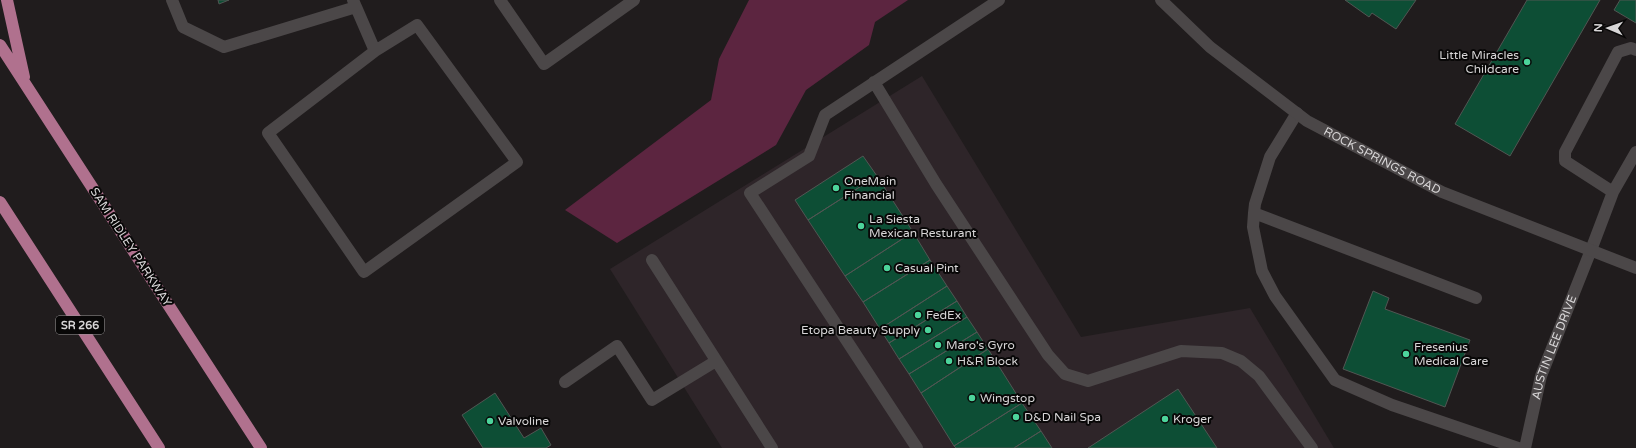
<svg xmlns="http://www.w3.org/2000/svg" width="1636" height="448" font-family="'Varela Round',sans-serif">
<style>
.built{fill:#2e2529}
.green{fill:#5c2540}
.building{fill:#0d4e35;stroke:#515653}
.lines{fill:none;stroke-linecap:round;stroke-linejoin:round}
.lane{stroke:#4b4748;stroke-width:12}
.street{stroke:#4b4748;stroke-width:12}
.secondary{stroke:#4b4748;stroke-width:12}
.primary{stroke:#b0718e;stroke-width:12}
.poi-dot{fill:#4cd49b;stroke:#080707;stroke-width:1.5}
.labels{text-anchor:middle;stroke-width:4;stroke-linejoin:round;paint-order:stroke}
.shield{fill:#080707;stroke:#9a9899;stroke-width:1}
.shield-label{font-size:11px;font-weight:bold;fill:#d8d6d7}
.poi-label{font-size:12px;fill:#d8d6d7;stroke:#080707;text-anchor:start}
.street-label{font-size:12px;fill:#d8d6d7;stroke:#080707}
</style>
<rect width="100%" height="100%" fill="#201c1d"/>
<path class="built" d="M922 76 1081 337 1250 308 1334 448H722L610 269Z"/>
<path class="green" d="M749 0H908L875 22 869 45 806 90 776 145 617 243 565 210 711 100 719 59Z"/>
<path class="building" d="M218 0H229L219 4Z
M1345 0H1416L1396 29 1372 13 1369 17Z
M1527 0H1600L1510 156 1455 124Z
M1620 0H1636V23L1614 10Z
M863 156 877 176 808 220 795 200Z
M877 176 913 232 845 276 808 220Z
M913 232 930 260 863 302 845 276Z
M930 260 947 286 880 329 863 302Z
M947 286 957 301 889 343 880 329Z
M1373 291 1389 298 1385 309 1470 340 1445 407 1343 369Z
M957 301 967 317 899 359 889 343Z
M967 317 977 332 909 374 899 359Z
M977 332 988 349 921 393 909 374Z
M988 349 1022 403 954 446 921 393Z
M1178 389 1217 448H1088Z
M495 393 524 438 541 428 551 445 546 448H483L462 415Z
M1022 403 1041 431 1014 448H956L954 446Z
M1041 431 1052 448H1014Z"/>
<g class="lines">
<path class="lane" d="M172 0 183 27 224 47 356 7 353 0
M500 0 544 64 634 0
M356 7 375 51 417 25 517 162 364 272 268 133 375 51
M874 82 936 184 1025 320 1048 355 1065 374 1088 381 1181 351 1222 353 1241 361 1259 376 1312 448
M1297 113 1270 157 1255 204 1254 213 1476 298
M1613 192 1565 161V152L1618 52 1631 48 1636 50
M1254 213 1253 227 1262 271 1275 296 1335 380 1392 405 1518 448
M1591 250 1613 192 1636 152
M652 260 772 448
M565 382 617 346 652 400 716 361
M917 448 750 193 809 156 825 115 999 0"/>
<path class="street" id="s1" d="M1525 448 1541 376 1591 250"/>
<path class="secondary" id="s2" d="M1161 0 1210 47 1307 121 1442 192 1636 268"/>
<path class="primary" d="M7 0 24 77
M0 45 261 448
M0 202 159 448"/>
</g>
<g class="poi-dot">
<circle cx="1527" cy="62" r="4"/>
<circle cx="836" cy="188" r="4"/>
<circle cx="861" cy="226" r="4"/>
<circle cx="887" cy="268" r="4"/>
<circle cx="918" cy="315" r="4"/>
<circle cx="928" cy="330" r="4"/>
<circle cx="938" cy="345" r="4"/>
<circle cx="1406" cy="354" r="4"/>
<circle cx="949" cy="361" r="4"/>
<circle cx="972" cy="398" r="4"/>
<circle cx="1016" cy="417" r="4"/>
<circle cx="1165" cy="419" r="4"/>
<circle cx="490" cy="421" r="4"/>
</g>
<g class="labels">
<rect class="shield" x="56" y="316" width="48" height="18" rx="3"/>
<g class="shield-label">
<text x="80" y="329">SR 266</text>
</g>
<g class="poi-label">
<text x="1519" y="59" text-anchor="end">Little Miracles<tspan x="1519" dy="14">Childcare</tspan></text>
<text x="844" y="185">OneMain<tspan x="844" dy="14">Financial</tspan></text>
<text x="869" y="223">La Siesta<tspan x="869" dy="14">Mexican Resturant</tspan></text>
<text x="895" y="272">Casual Pint</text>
<text x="926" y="319">FedEx</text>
<text x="920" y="334" text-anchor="end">Etopa Beauty Supply</text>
<text x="946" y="349">Maro's Gyro</text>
<text x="1414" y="351">Fresenius<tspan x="1414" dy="14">Medical Care</tspan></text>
<text x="957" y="365">H&amp;R Block</text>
<text x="980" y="402">Wingstop</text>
<text x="1024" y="421">D&amp;D Nail Spa</text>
<text x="1173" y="423">Kroger</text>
<text x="498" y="425">Valvoline</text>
</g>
<g class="street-label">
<text dy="4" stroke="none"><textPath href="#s2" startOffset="275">ROCK SPRINGS ROAD</textPath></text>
<text transform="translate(131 247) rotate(57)" y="4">SAM RIDLEY PARKWAY</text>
<text dy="4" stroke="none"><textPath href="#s1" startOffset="105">AUSTIN LEE DRIVE</textPath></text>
</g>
</g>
<g transform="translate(1608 28) rotate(272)" stroke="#080707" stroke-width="3" paint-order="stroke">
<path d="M0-3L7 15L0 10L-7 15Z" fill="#d8d6d7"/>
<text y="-6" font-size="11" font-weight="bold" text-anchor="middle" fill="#d8d6d7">N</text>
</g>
</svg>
